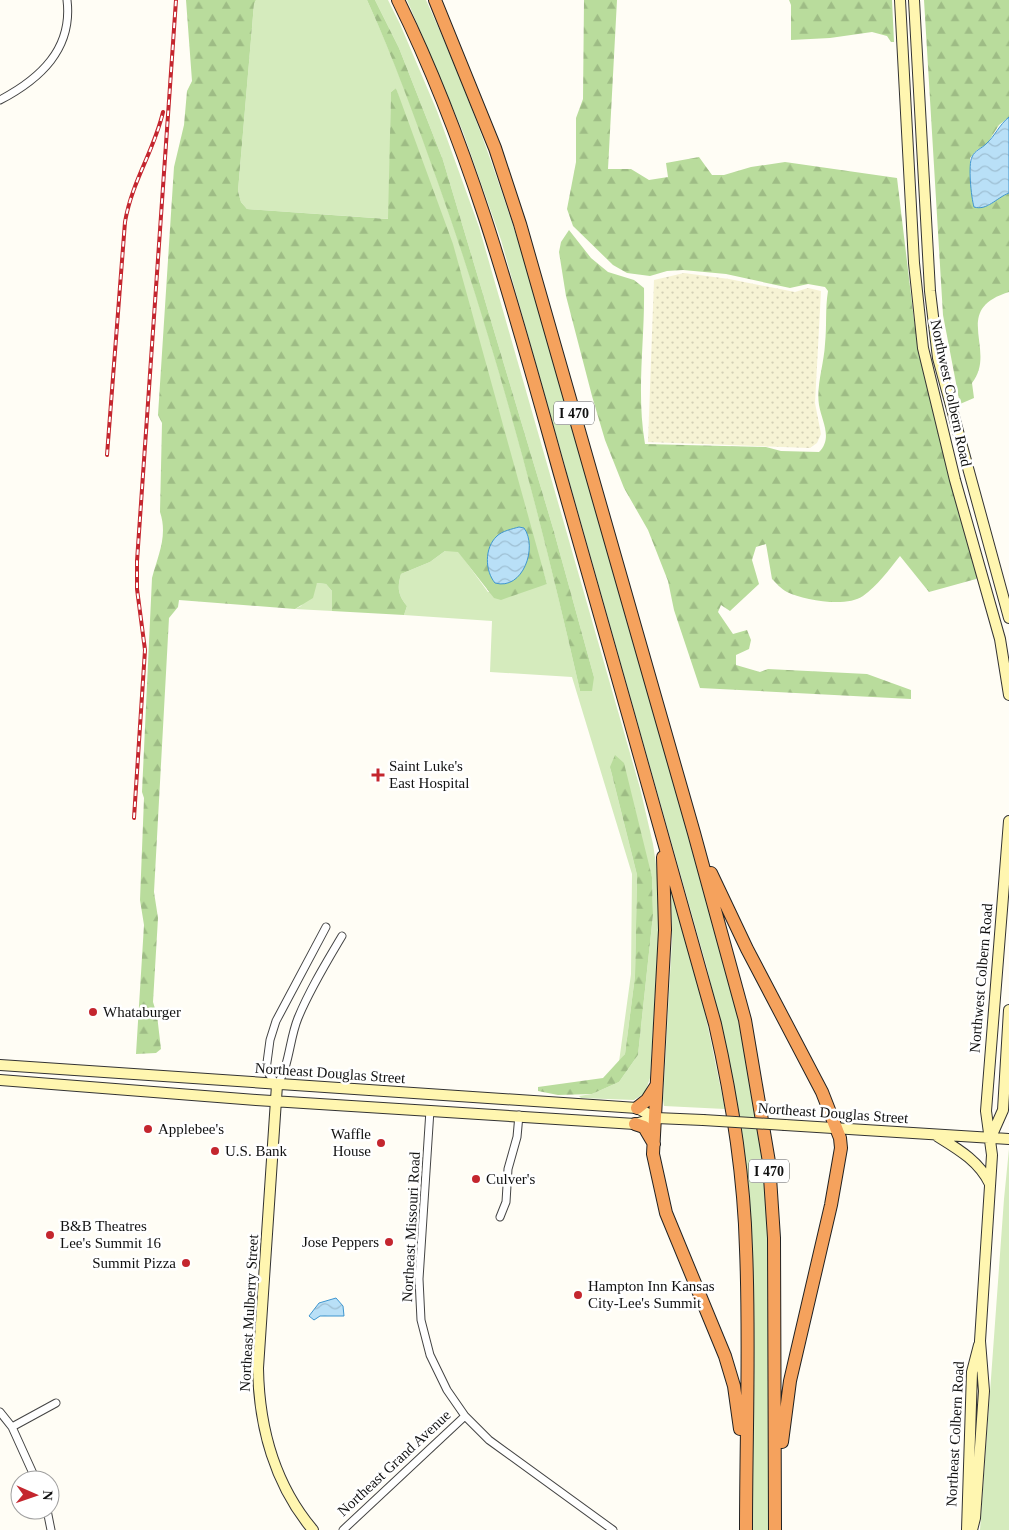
<svg xmlns="http://www.w3.org/2000/svg" width="1009" height="1530" font-family="'Times New Roman',serif">
<style>
.farmland{fill:url(#farmland-dots)}
.grass{fill:#d5ebbd}
.forest{fill:url(#forest-firs)}
.water{fill:url(#water-waves);stroke:#3f96cf}
.lines{fill:none;stroke-linecap:round;stroke-linejoin:round}
.street-casing{stroke:#444;stroke-width:9}
.secondary-casing{stroke:#333;stroke-width:12}
.highway-casing{stroke:#222;stroke-width:14}
.street{stroke:#fff;stroke-width:7}
.secondary{stroke:#fff6b0;stroke-width:10}
.highway{stroke:#f5a25d;stroke-width:12}
.rail-casing{stroke:#c4262e;stroke-width:4}
.rail{stroke:#fff;stroke-width:2;stroke-dasharray:5.5;stroke-linecap:butt}
.secondary-bridge-casing{stroke:#333;stroke-width:12;stroke-linecap:butt}
.secondary-bridge{stroke:#fff6b0;stroke-width:10}
.poi-dot{fill:#c4262e;stroke:#fff;stroke-width:2}
.labels{text-anchor:middle;stroke-width:5;stroke-linejoin:round;paint-order:stroke}
.shield{fill:#fff;stroke:#585858;stroke-width:1}
.shield-label{font-size:14px;font-weight:bold;fill:#111}
.street-label{font-size:15px;fill:#111;stroke:#fff}
.poi-label{font-size:15px;fill:#111;stroke:#fff;text-anchor:start}
</style>
<defs>
<pattern id="farmland-dots" width="8" height="8" patternUnits="userSpaceOnUse" patternTransform="scale(1.25)"><rect width="8" height="8" fill="#f6f3d4"/><path d="M2 2h.1M6 6h.1" fill="none" stroke="#d2cfb5" stroke-width="1.8" stroke-linecap="round"/></pattern>
<pattern id="forest-firs" width="22" height="20" patternUnits="userSpaceOnUse" patternTransform="scale(1.25)"><rect width="22" height="20" fill="#b9dc9c"/><path d="M5 1l3.5 6h-7zM16 11l3.5 6h-7z" fill="#9ebc85"/></pattern>
<pattern id="water-waves" width="16" height="10" patternUnits="userSpaceOnUse" patternTransform="scale(1.25)"><rect width="16" height="10" fill="#b9e0f7"/><path d="M0 5q4-4 8 0t8 0" fill="none" stroke="#9ebfd3"/></pattern>
</defs>
<rect width="100%" height="100%" fill="#fffdf5"/>
<path class="farmland" d="M684 273 729 279 795 292 808 288 821 291 815 403 821 434 817 443 810 448 648 442 654 280Z"/>
<path class="grass" d="M256 0H367C394 58 416 119 437 179 497 347 541 518 580 691L594 677 553 528 443 160 399 48 375 0H388L400 24 437 111 479 227 640 788 653 844 658 878 660 906 650 1078 645 1093 634 1100 581 1098 579 1096 592 1094 619 1082 638 1055 653 915 652 877 610 767 637 875 635 976 625 1054 619 1062 631 974 632 874 572 677 490 672 492 621 404 615 407 606C398 595 397 588 401 574L430 562 445 551H458L488 592 547 584 396 88 391 92 389 219 247 209 241 202 238 191 254 4Z
M407 0H426C517 198 567 410 626 619 677 796 739 973 762 1157 769 1218 769 1279 769 1339 769 1403 769 1466 769 1530H751V1244L718 1014 707 968 501 240 463 132Z
M317 583 326 584 332 591V611L295 609 301 606Z
M671 885 704 1008 725 1109 664 1106 663 1100 672 940Z
M1009 1149V1530H980L1004 1199Z"/>
<path class="forest" d="M186 0H256L254 4 238 191 241 202 247 209 388 219 391 92 396 88 453 244 547 584 501 600 494 598 458 552 445 551 430 562 401 574C397 588 398 595 407 606L404 615 332 611V591L326 584 317 583 313 598 295 609 179 600 178 607 169 618 154 892 158 918 153 1002 157 1015 161 1049 156 1053 136 1054 144 925 140 900 144 798 142 792 152 578C158 555 168 536 160 512L162 423 158 415 174 167 184 125 187 91 192 81Z
M367 0H375L399 48 443 160 553 528 594 677 592 691H580C541 519 497 349 438 183 416 121 394 59 367 0Z
M584 0H617L608 169H631L649 180 668 177 666 163 699 157 712 175H724L751 167 785 162 897 178 914 320 925 375 979 576 976 579 929 592 900 556C889 570 877 586 863 596 846 608 804 600 787 592 781 589 776 583 772 579L766 544 756 547 752 560 759 584 730 611 721 605 718 612 733 634 747 630 751 640 749 649 736 655V665L760 672 768 669 867 674 911 690V699L700 688 674 610 668 581 648 530 624 488 605 440 592 396 566 296 559 252 561 242 569 230 591 258 608 272 634 280 644 288C645 341 636 391 645 444L766 447 781 451 819 452C833 438 822 422 819 405 816 386 824 364 825 344 827 326 825 309 828 291L825 287 808 284 790 288 726 274 683 270 667 271 650 276 627 273 613 265 573 226 567 209 576 162V118L583 99Z
M789 0H892L894 42H891L887 36 872 32 830 38 791 40V5Z
M924 0H1009V117L999 125 987 144 977 150 970 158V179L988 206 999 197 1009 193V292C950 310 998 350 972 383L974 398 960 404 943 315Z
M615 755 624 763 652 877 653 915 638 1055 619 1082 592 1094 558 1095 538 1091V1087L603 1078 625 1054 635 976 637 875 610 767Z"/>
<path class="water" d="M1009 117V193C996 198 987 211 974 207 971 197 968 164 972 157 975 150 981 149 986 144 995 136 999 125 1009 117Z
M519 527 524 528C538 547 523 591 495 583 485 571 484 548 497 536 502 531 512 529 519 527Z
M336 1298 343 1306 344 1316H320L314 1320 309 1316 319 1303Z"/>
<g class="lines">
<g class="street-casing">
<path id="street" d="M0 100C40 79 73 49 67 0
M326 927 276 1021 270 1040 266 1070 277 1085C290 1065 289 1040 298 1018 310 989 326 963 342 936
M430 1110 419 1279 421 1320 430 1355 447 1390 465 1416 489 1440 613 1530
M500 1217 506 1202 508 1169 517 1137 519 1115
M0 1412 12 1427 36 1480
M12 1427 56 1403
M47 1510 51 1530
M343 1530 465 1416"/>
</g>
<g class="secondary-casing">
<path id="secondary" d="M900 0 914 263 923 348 955 480 1000 639 1009 695
M914 0 930 291 938 358 1009 618
M0 1065 637 1108 656 1118
M0 1080 256 1100 635 1124 656 1118 703 1120
M277 1085 258 1368C259 1427 275 1485 313 1530
M785 1125 1009 1139
M937 1136C958 1149 979 1161 990 1184
M991 1137 1003 1110 1009 1010
M967 1530 972 1372 979 1345
M972 1530 975 1518 984 1391 980 1341 992 1155 986 1111 1009 821"/>
</g>
<g class="highway-casing">
<path id="highway" d="M398 0C472 150 515 313 560 474 612 657 664 841 715 1024 732 1099 744 1173 746 1249 750 1343 746 1437 746 1530
M435 0 495 148 520 224 694 833 745 1020 769 1162 774 1238 775 1530
M663 857 665 930 653 1154 666 1213 725 1356 734 1386 740 1429
M711 873 747 949 822 1092 840 1138 841 1148 831 1205 790 1381 782 1442
M637 1108 647 1100 656 1086
M635 1124 644 1127 654 1144"/>
</g>
<use href="#street" class="street"/>
<use href="#secondary" class="secondary"/>
<use href="#highway" class="highway"/>
<g class="rail-casing">
<path id="rail" d="M107 455 125 222C132 181 154 151 163 112
M134 818 145 650 137 589V561L176 0"/>
</g>
<use href="#rail" class="rail"/>
<g class="secondary-bridge-casing">
<path id="secondary-bridge" d="M703 1120 785 1125"/>
</g>
<use href="#secondary-bridge" class="secondary-bridge"/>
</g>
<g class="poi-dot">
<path d="M375.5 767.5h5v5h5v5h-5v5h-5v-5h-5v-5h5z"/>
<circle cx="93" cy="1012" r="5"/>
<circle cx="148" cy="1129" r="5"/>
<circle cx="381" cy="1143" r="5"/>
<circle cx="215" cy="1151" r="5"/>
<circle cx="476" cy="1179" r="5"/>
<circle cx="50" cy="1235" r="5"/>
<circle cx="389" cy="1242" r="5"/>
<circle cx="186" cy="1263" r="5"/>
<circle cx="578" cy="1295" r="5"/>
</g>
<g class="labels">
<g class="shield">
<rect x="554" y="401.5" width="40" height="23" rx="4"/>
<rect x="749" y="1159.5" width="40" height="23" rx="4"/>
</g>
<g class="shield-label">
<text x="574" y="418">I 470</text>
<text x="769" y="1176">I 470</text>
</g>
<g class="street-label">
<text transform="translate(951 393) rotate(78)" y="5">Northwest Colbern Road</text>
<text transform="translate(981 978) rotate(-85)" y="5">Northwest Colbern Road</text>
<text transform="translate(330 1073) rotate(4)" y="5">Northeast Douglas Street</text>
<text transform="translate(833 1113) rotate(4)" y="5">Northeast Douglas Street</text>
<text transform="translate(411 1227) rotate(-87)" y="5">Northeast Missouri Road</text>
<text transform="translate(249 1313) rotate(-87)" y="5">Northeast Mulberry Street</text>
<text transform="translate(955 1434) rotate(-87)" y="5">Northeast Colbern Road</text>
<text transform="translate(394 1463) rotate(-43)" y="5">Northeast Grand Avenue</text>
</g>
<g class="poi-label">
<text x="389" y="771">Saint Luke's<tspan x="389" dy="17">East Hospital</tspan></text>
<text x="103" y="1017">Whataburger</text>
<text x="158" y="1134">Applebee's</text>
<text x="371" y="1139" text-anchor="end">Waffle<tspan x="371" dy="17">House</tspan></text>
<text x="225" y="1156">U.S. Bank</text>
<text x="486" y="1184">Culver's</text>
<text x="60" y="1231">B&amp;B Theatres<tspan x="60" dy="17">Lee's Summit 16</tspan></text>
<text x="379" y="1247" text-anchor="end">Jose Peppers</text>
<text x="176" y="1268" text-anchor="end">Summit Pizza</text>
<text x="588" y="1291">Hampton Inn Kansas<tspan x="588" dy="17">City-Lee's Summit</tspan></text>
</g>
</g>
<g transform="translate(35 1495) rotate(92)"><circle r="24" fill="#ffffff" stroke="#a0a0a0"/>
<path d="M0-4L9 19L0 12L-9 19Z" fill="#c4262e"/>
<text y="-8" font-size="14" font-weight="bold" text-anchor="middle" fill="#111111">N</text>
</g>
</svg>
